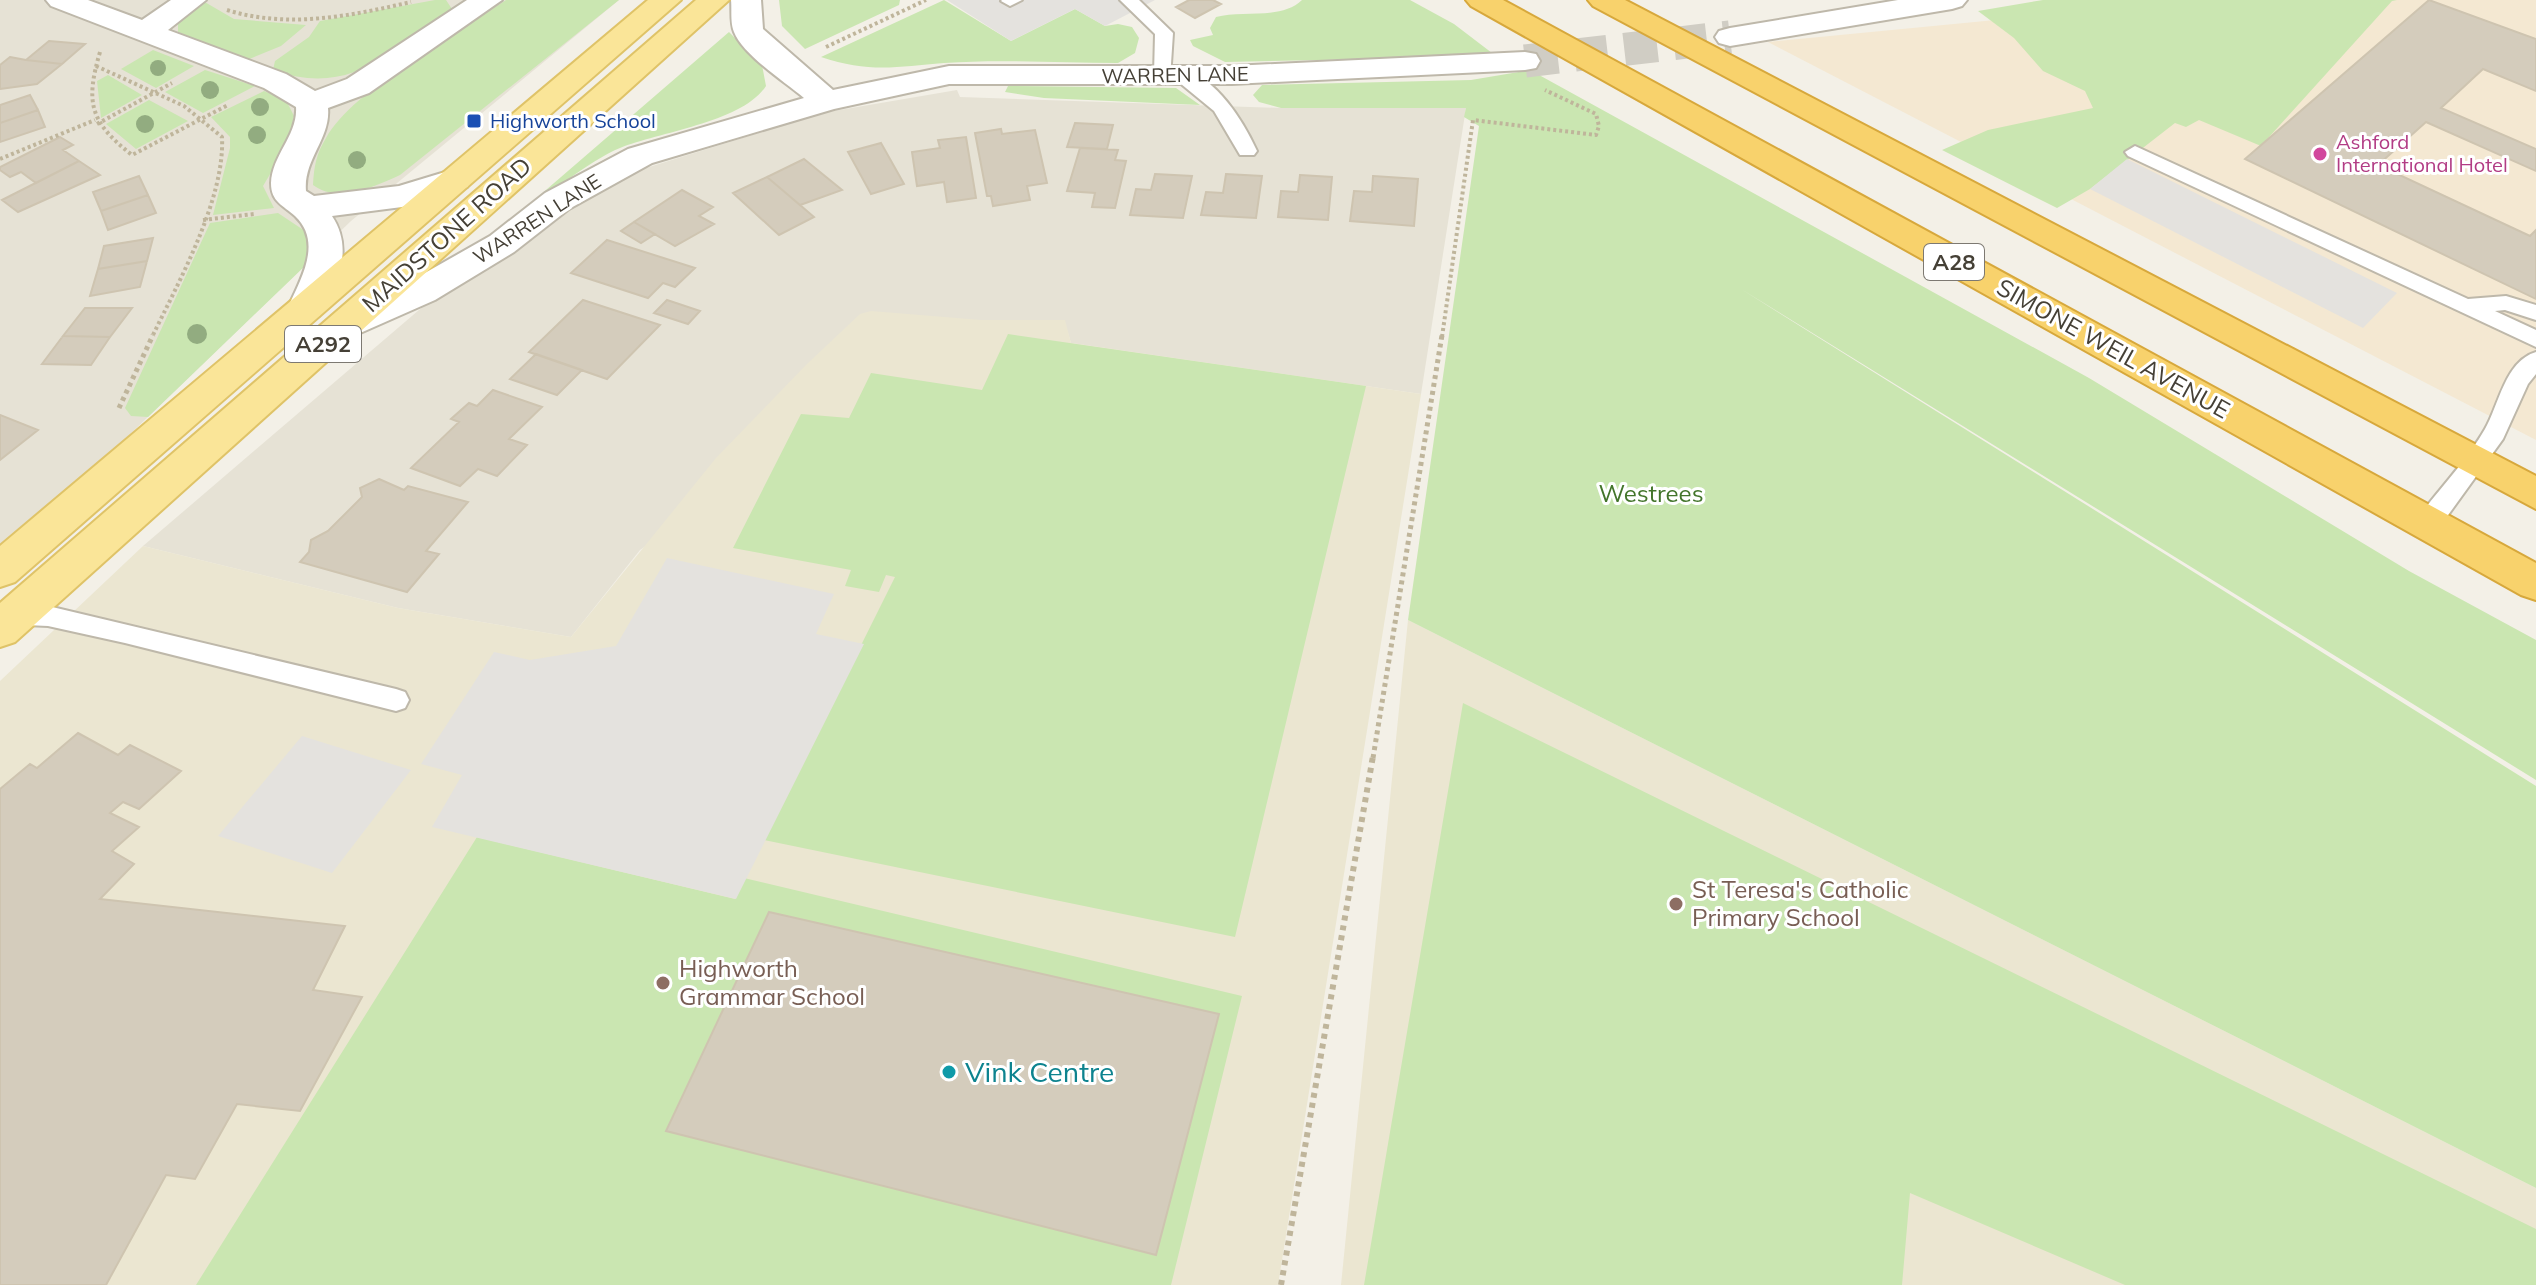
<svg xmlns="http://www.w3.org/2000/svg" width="2536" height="1285" font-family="Mulish,sans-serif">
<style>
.residential{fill:#e6e2d5}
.commercial{fill:#f4e8d2}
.education{fill:#ebe6d1}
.green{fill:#cae6b1}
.parking{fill:#e4e2de}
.building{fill:#d4ccbc;stroke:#cec4b0;stroke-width:2}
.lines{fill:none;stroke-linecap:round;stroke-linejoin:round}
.street-tunnel{stroke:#d0cdc4;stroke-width:33;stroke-dasharray:33 17;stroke-linecap:butt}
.lane-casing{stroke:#beb8aa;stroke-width:4}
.street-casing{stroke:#beb8aa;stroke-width:4}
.primary-casing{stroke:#dfc368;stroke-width:4}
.highway-casing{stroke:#d7a83c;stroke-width:4}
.path-far2{stroke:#bfb59b;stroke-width:4;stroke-dasharray:3 3;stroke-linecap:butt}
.path-far1{stroke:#bfb59b;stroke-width:5;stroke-dasharray:4 4;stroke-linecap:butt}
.path{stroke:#bfb59b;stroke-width:6;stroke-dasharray:5 5;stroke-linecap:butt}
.lane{fill:#fff;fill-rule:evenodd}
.street{fill:#fff;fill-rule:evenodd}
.primary{fill:#fae598;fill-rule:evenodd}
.highway{fill:#f8d26c;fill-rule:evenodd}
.tree{fill:#92ac80}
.transit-dot{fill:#1a4fb4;stroke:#fff;stroke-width:3}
.hotel-dot{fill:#d1479c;stroke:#fff;stroke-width:3}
.education-dot{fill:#8d6e63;stroke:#fff;stroke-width:3}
.culture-dot{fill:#0f9aa8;stroke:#fff;stroke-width:3}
.labels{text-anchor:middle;stroke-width:6;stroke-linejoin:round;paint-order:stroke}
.far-street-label{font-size:20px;fill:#454036;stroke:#fff}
.far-transit-label{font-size:20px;fill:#164399;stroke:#fff;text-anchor:start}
.far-hotel-label{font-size:20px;fill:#b23c85;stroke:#fff;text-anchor:start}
.shield{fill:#fff;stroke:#7d7972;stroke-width:2}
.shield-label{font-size:22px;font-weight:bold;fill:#454036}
.street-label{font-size:24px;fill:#454036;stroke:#fff}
.park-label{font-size:24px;fill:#43752b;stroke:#fff}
.education-label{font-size:24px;fill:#785e54;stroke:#fff;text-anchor:start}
.near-culture-label{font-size:28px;fill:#0d838f;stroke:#fff;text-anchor:start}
</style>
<rect width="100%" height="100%" fill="#f3f0e7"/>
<path class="residential" d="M0 0H619L351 221 97 466 0 548Z
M957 90 960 97 1281 108H1466L1421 394 1071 343 1064 320H981L640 550 571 637 398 608 143 546 440 292 580 196 646 168 822 113Z"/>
<path class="commercial" d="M2203 0H2536V440L1768 42Z"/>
<path class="education" d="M871 311 981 320H1065L1071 343 1421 394 1278 1285H0V681L143 546 398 608 571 637 716 458 806 365 860 314Z
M1408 620 2536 1188V1285H1341Z"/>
<path class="green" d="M435 0H446L452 9C392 51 351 98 273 70L275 61 309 37 320 21Z
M506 0H619L400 175C376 186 338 204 313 185 314 167 316 154 326 138 355 88 456 34 506 0Z
M779 0H900L899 5 805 49 782 26Z
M944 0 1011 41 1075 9 1105 26 1118 24 1132 27 1139 38 1135 53 1118 63C1061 63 1001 59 944 63 897 67 868 73 821 57Z
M1302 0H1410L1454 24 1492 53 1424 58 1225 62 1193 46 1190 40 1213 35 1210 28 1216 17C1242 10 1282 20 1302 0Z
M2043 0H2397L2392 1 2261 146 2199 120 2186 127 2175 123 2090 189 2057 208 1942 150 1988 130 2093 108 2085 91 2043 71 2014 38 1978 11Z
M203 1 234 19 306 25 281 46 247 60 178 32V20Z
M729 32 762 65 766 86C743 122 660 132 620 148 583 163 524 214 488 240Z
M153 50 194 66 156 88 121 69Z
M205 70 255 86 203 113 165 92Z
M1530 70 2089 378 2409 571 2536 640V780L1741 289 2536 786V1188L1408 620 1479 126 1464 117 1466 108H1281L1259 102 1253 95 1262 85 1471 80Z
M108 75 142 95 101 118 97 81Z
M1008 86 1176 88 1200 105 1044 98 1005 92Z
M264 91 286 100 294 116 288 144 263 186 274 208 213 215 230 148V137L211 117Z
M149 100 188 121 136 149 106 124Z
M278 213 311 235 313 243 306 265 148 417 131 416 125 408 210 223Z
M1008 334 1366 386 1235 937 764 840 895 577 886 575 879 592 845 586 851 570 733 548 801 414 849 418 871 373 982 390Z
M1463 703 2536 1229V1285H2125L1910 1193 1902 1285H1364Z
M477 837 735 899 744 878 1242 996 1171 1285H196Z"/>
<path class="parking" d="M947 0H1155L1105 26 1075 9 1011 41Z
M2127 159 2397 293 2363 328 2090 189Z
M667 558 834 594 816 634 864 644 736 899 432 827 462 775 421 764 494 652 530 660 616 646Z
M302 736 411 770 332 873 218 836Z"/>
<path class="building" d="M1189 0H1213L1221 4 1195 18 1176 7Z
M2429 0 2536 39V91L2483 69 2441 108 2536 149V171L2426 122 2378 165 2530 236 2536 230V299L2245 159Z
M49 41 85 44 62 64 26 60Z
M10 57 26 60 62 64 37 84 0 89V65Z
M30 95 38 110 0 123V105Z
M38 110 45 127 0 142V123Z
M1075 123 1113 125 1107 149 1067 147Z
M1001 129 1002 134 1035 130 1047 183 1027 186 1030 200 993 206 991 196H987L975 133Z
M60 137 73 145 63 150 79 161 36 183 21 172 10 177 0 170V167Z
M966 137 976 198 947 202 944 182 917 186 912 152 940 148 938 140Z
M881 143 904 184 871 194 848 152Z
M1080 148 1118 150 1115 160 1126 161 1115 208 1092 207 1095 193 1067 191Z
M804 159 842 190 800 205 767 177Z
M79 161 100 175 18 212 2 200Z
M1155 174 1192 176 1183 218 1130 215 1136 189 1151 190Z
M1226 174 1262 176 1256 218 1201 215 1206 192 1223 193Z
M1300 175 1332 177 1328 220 1278 217 1281 191 1298 192Z
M139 176 148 195 101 211 93 192Z
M1373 176 1418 179 1414 226 1350 221 1354 191 1372 192Z
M767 177 800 205 814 217 779 235 733 193Z
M682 190 713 207 699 216 714 224 675 246 634 222Z
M148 195 156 213 108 230 101 211Z
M634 222 655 234 641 243 621 231Z
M153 238 147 261 98 269 104 246Z
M607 240 695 268 675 287 663 283 648 298 571 273Z
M147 261 140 287 90 296 98 269Z
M583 300 660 325 607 379 529 352Z
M667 300 700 311 688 324 654 313Z
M85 308H132L110 337 63 336Z
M63 336 110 337 91 365 42 364Z
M536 354 582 370 557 395 510 379Z
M493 390 542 407 509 439 527 445 497 476 478 469 460 486 411 468 459 422 451 419 469 403 477 406Z
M0 415 38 430 0 460Z
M379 479 404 490 408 486 468 502 426 551 439 554 407 592 300 562 309 552 311 540 328 531 362 497 360 488Z
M78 733 118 755 130 745 181 771 139 809 123 802 110 813 139 827 112 851 134 864 100 899 345 926 313 990 362 997 300 1111 237 1104 195 1179 166 1175 106 1285H0V789L30 764 37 768Z
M769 912 1219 1014 1156 1255 666 1131Z"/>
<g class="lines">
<path class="street-tunnel" d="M1525 61 1730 37"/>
<g class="lane-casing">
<path id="lane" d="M1022 0 1010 6 1001 1 1002 0Z
M1120 0H1139L1173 33 1170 79 1163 81 1154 75 1155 34Z
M1182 69C1217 78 1243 121 1257 151L1254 155H1240L1214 111 1175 79 1173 75Z
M2135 146 2468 299 2506 296 2536 305V320L2505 310 2495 311 2536 330V347L2128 156 2125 152Z
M2536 352V374L2528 384 2503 439 2438 529H2420L2417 522 2420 515C2441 487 2468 459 2485 429 2499 405 2505 361 2536 352Z
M48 606 396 689 405 692 409 700 405 708 396 711 125 643 48 626 4 624 0 617 4 610Z"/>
</g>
<g class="street-casing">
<path id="street" d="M46 0H88L142 20 171 0H206L168 30 286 74 315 91 347 79 467 0H502L369 93 328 108C331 138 303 160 306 191L314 196 399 186 455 169 467 173 472 180 467 187 402 207 332 216C354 249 338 284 319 316L306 319 293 316 288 307C301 279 323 242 295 216 283 205 271 202 271 183 272 155 298 135 296 107L264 88 51 6Z
M731 0H761L763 29 833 90 949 66H1232L1525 52 1536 54 1540 61 1536 68 1525 70 1232 84H949L834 109 652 163 569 209 514 252 435 300 358 334 345 338 332 334 327 325 332 316 409 282 490 236 545 193 628 149 804 98C785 82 742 54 734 32 730 23 732 9 731 0Z
M1898 0H1967L1962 6 1952 9 1730 46 1719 43 1715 37 1719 31 1730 28Z"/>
</g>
<g class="primary-casing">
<path id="primary" d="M648 0H681L15 582 0 587V546Z
M696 0H729L15 642 0 647V603Z"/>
</g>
<g class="highway-casing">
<path id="highway" d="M1466 0H1503L2536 563V600L2521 595 1471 6Z
M1588 0H1625L2536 476V509L1593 6Z"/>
</g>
<path class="path-far2" d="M227 10C288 29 350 16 411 2
M826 47 926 0
M100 52C85 103 90 122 132 155L228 105
M96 66 184 106 222 137C225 199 179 281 152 337
M97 124 172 83
M0 159 95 120
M203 220 254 214
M1442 337 1473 120 1596 135 1599 126 1596 114 1545 90"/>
<path class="path-far1" d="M119 408 153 335
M1373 758 1442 335"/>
<path class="path" d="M1281 1285 1373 756"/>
<use href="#lane" class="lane"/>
<use href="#street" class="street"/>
<use href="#primary" class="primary"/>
<use href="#highway" class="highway"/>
</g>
<g class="tree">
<circle cx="158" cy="68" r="8"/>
<circle cx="210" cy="90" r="9"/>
<circle cx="260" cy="107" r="9"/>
<circle cx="145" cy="124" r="9"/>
<circle cx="257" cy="135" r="9"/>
<circle cx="357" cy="160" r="9"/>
<circle cx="197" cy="334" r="10"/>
</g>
<rect class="transit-dot" x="466" y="113" width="16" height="16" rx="4"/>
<circle class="hotel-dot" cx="2320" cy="154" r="8"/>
<g class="education-dot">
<circle cx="1676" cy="904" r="8"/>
<circle cx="663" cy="983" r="8"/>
</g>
<circle class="culture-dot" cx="949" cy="1072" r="8"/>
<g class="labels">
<g class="far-street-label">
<text transform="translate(1175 75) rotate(-1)" y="7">WARREN LANE</text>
<text transform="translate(537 219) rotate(-33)" y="7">WARREN LANE</text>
</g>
<g class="far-transit-label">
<text x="490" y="128">Highworth School</text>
</g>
<g class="far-hotel-label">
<text x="2336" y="149">Ashford<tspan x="2336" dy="23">International Hotel</tspan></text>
</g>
<g class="shield">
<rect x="1924" y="244" width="60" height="36" rx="6"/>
<rect x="285" y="326" width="76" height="36" rx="6"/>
</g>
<g class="shield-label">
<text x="1954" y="270">A28</text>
<text x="323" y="352">A292</text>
</g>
<g class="street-label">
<text transform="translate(447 235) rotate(-42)" y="8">MAIDSTONE ROAD</text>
<text transform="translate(2113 349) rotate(29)" y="8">SIMONE WEIL AVENUE</text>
</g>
<g class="park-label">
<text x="1651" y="502">Westrees</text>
</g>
<g class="education-label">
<text x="1692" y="898">St Teresa's Catholic<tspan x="1692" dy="28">Primary School</tspan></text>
<text x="679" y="977">Highworth<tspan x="679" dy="28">Grammar School</tspan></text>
</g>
<g class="near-culture-label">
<text x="965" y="1082">Vink Centre</text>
</g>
</g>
</svg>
